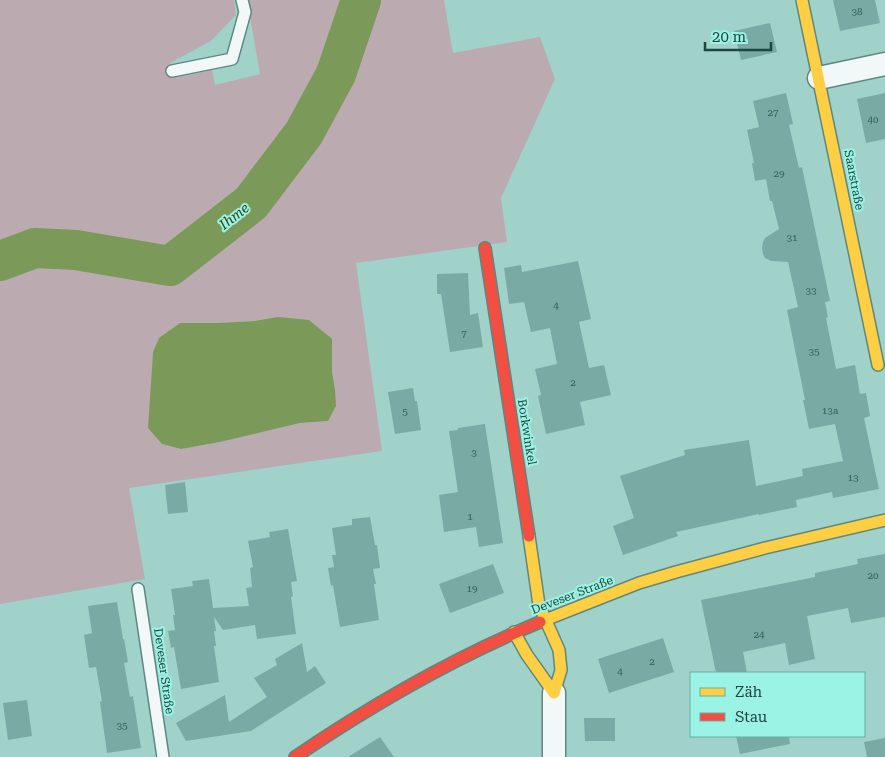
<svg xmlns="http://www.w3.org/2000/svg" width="885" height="757" font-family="'Roboto Serif',serif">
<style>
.green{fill:#bcaab1;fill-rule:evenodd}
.water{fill:#7b9958}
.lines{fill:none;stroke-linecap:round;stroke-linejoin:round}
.river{stroke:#7b9958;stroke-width:40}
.building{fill:#79aba4}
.lane-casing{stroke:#5d8882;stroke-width:14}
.street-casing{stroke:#5d8882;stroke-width:25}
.slow-casing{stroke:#5d8882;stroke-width:14}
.jam-casing{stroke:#5d8882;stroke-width:14}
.lane{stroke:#f1f8f7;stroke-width:11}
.street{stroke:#f1f8f7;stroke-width:22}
.slow{stroke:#ffcf43;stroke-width:11}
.jam{stroke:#f24e42;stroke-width:11}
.labels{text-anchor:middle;stroke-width:4;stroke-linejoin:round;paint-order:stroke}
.number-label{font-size:10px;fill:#365e58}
.street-label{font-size:12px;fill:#20453f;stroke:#9af3e4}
.water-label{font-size:14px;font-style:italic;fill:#323e0e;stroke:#9af3e4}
</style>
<rect width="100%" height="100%" fill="#a1d2ca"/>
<path class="green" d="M0 0H234L236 15 211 41 170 63 184 76 212 70 215 85 260 74 247 0H355L332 71 300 128 314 127 342 75 368 0H444L453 53 540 37 555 79 501 198 507 242 356 263 382 451 129 488 145 579 0 604ZM255 321 332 372 335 390V406L328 421 300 423 220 442 181 449 162 444 151 385 153 352 218 323Z"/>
<path class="water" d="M278 317 309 320 332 339V372L335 390 336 406 328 421 300 423 220 442 181 449 162 444 148 428 153 352 159 338 180 323H218L255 321Z"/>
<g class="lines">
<path class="river" d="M0 261 35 248 76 250 170 266 251 203 304 133 336 74 361 0"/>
</g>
<path class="building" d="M833 0H875L880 23 840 31Z
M770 23 777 52 741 60 734 31Z
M786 93 793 124 789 125 799 168 802 167 830 301 825 302 828 317 826 318 836 369 855 365 860 394 866 393 870 416 864 418 879 489 833 498 832 492 796 500 797 507 759 515V514L676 532 678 536 623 555 613 526 634 518 620 476 685 455 684 450 749 440 756 486 803 476 802 469 843 461 835 424 809 429 803 400H805L787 310 798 307 788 262 771 261 765 258 763 254 762 248 763 242 765 238 779 229 772 201H770L766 179 755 181 752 163H754L747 130 759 127 753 101Z
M885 93V139L866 143 857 99Z
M578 261 591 319 579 322 589 368 604 365 611 395 580 402 585 425 546 434 538 396 541 395 535 369 557 364 550 328 531 332 524 302 509 304 504 268 521 265 522 272Z
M468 273 470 315 478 313 483 347 450 352 441 294H437V274Z
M413 388 415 401H417L421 430 395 434 388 392Z
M485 424 503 543 479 547 476 527 444 532 439 495 458 492 449 431 458 430V428Z
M185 482 188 512 168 514 165 485Z
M370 517 375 545H377L380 568 373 569 376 584H374L379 620 340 627 333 585 331 586 328 568 334 567 332 555H336L332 528 352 525V519Z
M288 529 297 581 291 582 293 596 291 597 296 634 257 639 255 625 223 630 214 617 216 631H214L216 646H214L219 682 181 689 174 647 171 648 168 631 175 630 173 615H175L171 589 193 586 192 581 209 579 213 608 249 606 246 588 252 587 250 568 253 567 248 541 270 537 269 532Z
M885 554V617L851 623 848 608 807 616 815 659 789 665 785 643 743 652 747 673H716L701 600 815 577V573L858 564 857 559Z
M493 564 504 593 450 613 439 584Z
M117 602 123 639H124L128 662 124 663 130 697 133 696 141 748 107 753 100 702 102 701 96 667 89 668 84 635 92 633 88 606Z
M663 638 674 672 609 693 598 659Z
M302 643 307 672 315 666 326 683 251 731 186 741 176 723 225 695 229 722 267 697 254 678 277 665 275 659Z
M27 700 32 736 8 740 3 703Z
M584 718H615V741H585Z
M736 736H789L790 744 740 754Z
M380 737 394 757H348Z
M885 738V757H867L864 742Z"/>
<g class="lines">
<g class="lane-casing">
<path id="lane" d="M172 71 232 59 245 12 242 0
M138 589 163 757"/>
</g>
<g class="street-casing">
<path id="street" d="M819 78 885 64
M554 757V693"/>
</g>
<g class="slow-casing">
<path id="slow" d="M802 0 878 365
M540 622 639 583 676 572 765 548 885 520
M514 632 527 655 554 693 561 670 559 650 539 605 529 536"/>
</g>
<g class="jam-casing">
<path id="jam" d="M485 248 529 536
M295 757C373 704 453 658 540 622"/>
</g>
<use href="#lane" class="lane"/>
<use href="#street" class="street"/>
<use href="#slow" class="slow"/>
<use href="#jam" class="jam"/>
</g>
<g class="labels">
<g class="number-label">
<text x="857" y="15">38</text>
<text x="773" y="116">27</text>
<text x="873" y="123">40</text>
<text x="779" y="177">29</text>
<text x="792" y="241">31</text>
<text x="811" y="294">33</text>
<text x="556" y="309">4</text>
<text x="464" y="337">7</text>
<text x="814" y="355">35</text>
<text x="573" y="386">2</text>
<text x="830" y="414">13a</text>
<text x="405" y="415">5</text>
<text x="474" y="456">3</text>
<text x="853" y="481">13</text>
<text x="470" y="520">1</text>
<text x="873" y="579">20</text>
<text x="472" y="592">19</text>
<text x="759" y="638">24</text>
<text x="652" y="665">2</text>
<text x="620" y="675">4</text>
<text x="122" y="729">35</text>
</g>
<g class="street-label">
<text transform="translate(854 180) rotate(79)" y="4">Saarstraße</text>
<text transform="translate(527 432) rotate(81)" y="4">Borkwinkel</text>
<text transform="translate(572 595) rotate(-21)" y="4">Deveser Straße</text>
<text transform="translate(164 671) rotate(82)" y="4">Deveser Straße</text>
</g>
<g class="water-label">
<text transform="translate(234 216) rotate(-38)" y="5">Ihme</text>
</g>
</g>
<rect x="690" y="672" width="175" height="65" fill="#9af3e4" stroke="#69ada2"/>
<rect x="700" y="688" width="25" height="8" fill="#ffcf43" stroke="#69ada2"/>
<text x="735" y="697" font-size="15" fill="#20453f">Zäh</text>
<rect x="700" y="713" width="25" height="8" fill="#f24e42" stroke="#69ada2"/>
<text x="735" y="722" font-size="15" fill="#20453f">Stau</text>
<path d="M705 42v8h66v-8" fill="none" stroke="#20453f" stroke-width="2.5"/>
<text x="712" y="42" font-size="15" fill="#20453f" stroke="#9af3e4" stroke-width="4" paint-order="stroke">20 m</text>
</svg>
